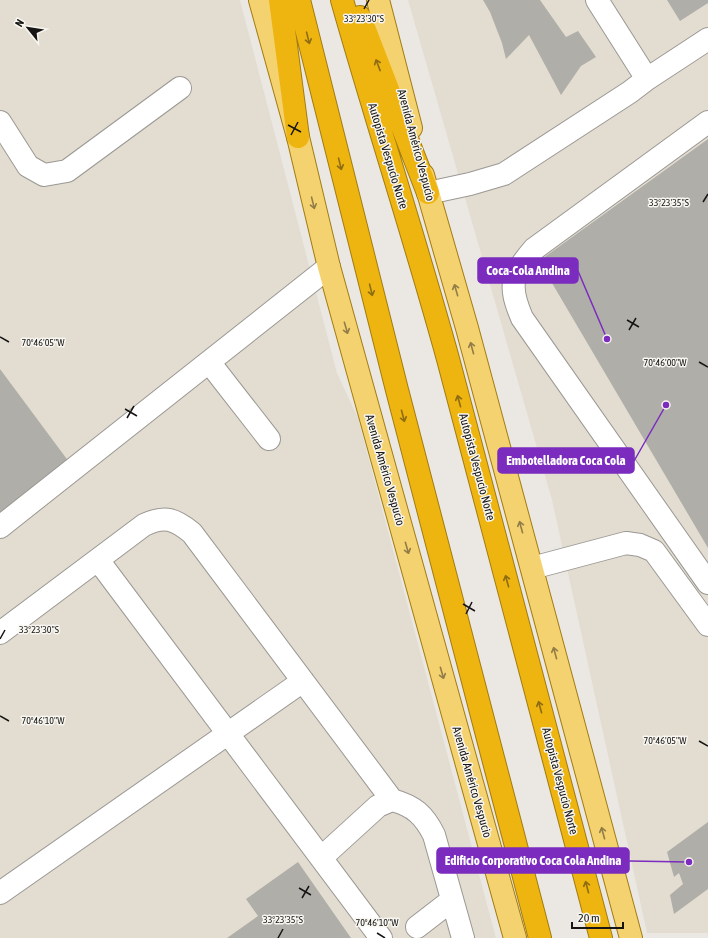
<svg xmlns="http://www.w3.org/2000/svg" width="708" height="938" font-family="'Asap Condensed',sans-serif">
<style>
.built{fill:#e3ddd1}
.building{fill:#b0aea9}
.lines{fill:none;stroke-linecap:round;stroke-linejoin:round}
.minor-casing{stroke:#9b9893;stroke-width:24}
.major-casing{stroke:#a27c11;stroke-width:24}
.highway-casing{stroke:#a27c11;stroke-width:24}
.minor{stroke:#fff;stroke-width:22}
.major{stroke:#f5d270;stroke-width:22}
.highway{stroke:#eeb410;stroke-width:22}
.oneway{stroke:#8d6c12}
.oneway2{stroke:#917d47}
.ticks{fill:none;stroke:#161514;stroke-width:1.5}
.labels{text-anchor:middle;stroke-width:3;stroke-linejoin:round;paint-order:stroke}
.street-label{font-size:12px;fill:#161514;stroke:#f8f6f0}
.ticks-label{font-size:10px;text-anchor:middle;fill:#161514;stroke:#f8f6f0;stroke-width:3;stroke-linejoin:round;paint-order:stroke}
.leader{fill:none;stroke:#7b2cbf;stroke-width:1.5}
.callout-dot{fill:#7b2cbf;stroke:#f8f6f0;stroke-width:1.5}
.callout{fill:#7b2cbf;stroke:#7b2cbf;stroke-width:1.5}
.callout-label{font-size:13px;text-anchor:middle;font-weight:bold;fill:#fff}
</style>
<rect width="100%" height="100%" fill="#ebe8e3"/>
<path class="built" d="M0 0H240L337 373 358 418 496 938H0Z
M408 0H708V933H647L552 500Z"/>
<path class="building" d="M483 0H540L566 37 578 31 596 57 581 66 561 95 529 35 506 59 502 43 490 12Z
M667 0H708V3L680 21Z
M708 139V548L539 261Z
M0 369 72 466 0 520Z
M708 822V889L674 914 670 895 683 884 679 873 674 877 667 852Z
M298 862 351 938H227L258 916 246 899Z"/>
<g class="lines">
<g class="minor-casing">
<path id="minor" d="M647 79 708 39
M0 122 28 166 44 175 67 171 180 88
M708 122 534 249C511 276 508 285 522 318L708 583
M428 193 470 184 504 174 630 92 647 79 597 0
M209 362 269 439
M0 527 329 267
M98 560 381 938
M532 568 626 543 640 545 654 551 708 625
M0 633 144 525C165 515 175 519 192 533L392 800C414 806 424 815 434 835L463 938
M321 858 378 806 392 800
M0 893 303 681
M417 927 452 900"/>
</g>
<g class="major-casing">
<path id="major" d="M260 0 298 137 329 267 515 938
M378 0 411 128
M423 175 467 328 631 938"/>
</g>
<g class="highway-casing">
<path id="highway" d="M280 0 298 137
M299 0 397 390 540 938
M342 0C376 120 415 239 448 359L601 938
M360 17 428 193"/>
</g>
<use href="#minor" class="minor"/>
<use href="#major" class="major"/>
<use href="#highway" class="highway"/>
</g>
<defs><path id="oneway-shaft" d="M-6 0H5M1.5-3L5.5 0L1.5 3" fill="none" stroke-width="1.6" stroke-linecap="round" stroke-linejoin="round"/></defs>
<g class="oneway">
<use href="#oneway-shaft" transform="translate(308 38) rotate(76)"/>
<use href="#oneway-shaft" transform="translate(378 65) rotate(-111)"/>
<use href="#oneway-shaft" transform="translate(340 164) rotate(76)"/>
<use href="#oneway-shaft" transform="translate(371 290) rotate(76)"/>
<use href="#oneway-shaft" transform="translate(459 401) rotate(-105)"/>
<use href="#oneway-shaft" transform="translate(403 416) rotate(75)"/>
<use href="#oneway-shaft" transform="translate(507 581) rotate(-105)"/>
<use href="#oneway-shaft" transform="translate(540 707) rotate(-105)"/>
<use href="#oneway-shaft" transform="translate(587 887) rotate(-105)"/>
</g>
<g class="oneway2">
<use href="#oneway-shaft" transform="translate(313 203) rotate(76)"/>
<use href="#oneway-shaft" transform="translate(456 290) rotate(-106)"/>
<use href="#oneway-shaft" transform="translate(346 328) rotate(74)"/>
<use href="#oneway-shaft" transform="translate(472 348) rotate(-105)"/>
<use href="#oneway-shaft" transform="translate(521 527) rotate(-105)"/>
<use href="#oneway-shaft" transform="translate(407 548) rotate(74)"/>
<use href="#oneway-shaft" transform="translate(555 653) rotate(-105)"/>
<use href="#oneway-shaft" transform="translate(442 673) rotate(74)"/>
<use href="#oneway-shaft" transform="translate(603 833) rotate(-105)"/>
</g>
<path class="ticks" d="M364 9 369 0M288 125 301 132M291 135 298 122M703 202 708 194M627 320 639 327M629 330 636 318M0 337 9 342M699 362 708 367M125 409 137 416M127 418 134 406M463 604 475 611M466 614 472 602M0 639 5 630M0 716 9 721M699 741 708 746M299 888 311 895M302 898 309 886M377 933 385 938M278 938 283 929"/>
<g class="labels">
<g class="street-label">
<text transform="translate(416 145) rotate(75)" y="4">Avenida Américo Vespucio</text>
<text transform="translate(388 156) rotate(73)" y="4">Autopista Vespucio Norte</text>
<text transform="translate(477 467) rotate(75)" y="4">Autopista Vespucio Norte</text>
<text transform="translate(385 470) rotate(74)" y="4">Avenida Américo Vespucio</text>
<text transform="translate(560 781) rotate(75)" y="4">Autopista Vespucio Norte</text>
<text transform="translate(472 782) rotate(74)" y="4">Avenida Américo Vespucio</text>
</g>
</g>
<g class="ticks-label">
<text x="364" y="22">33°23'30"S</text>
<text x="669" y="206">33°23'35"S</text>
<text x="43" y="346">70°46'05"W</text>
<text x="665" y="366">70°46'00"W</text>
<text x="39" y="633">33°23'30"S</text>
<text x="43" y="724">70°46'10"W</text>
<text x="665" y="744">70°46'05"W</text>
<text x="283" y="923">33°23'35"S</text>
<text x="377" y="926">70°46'10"W</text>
</g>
<path class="leader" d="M607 339L578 271M666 405L634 461M689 862L629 861"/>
<g class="callout-dot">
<circle cx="607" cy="339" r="4"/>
<circle cx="666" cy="405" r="4"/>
<circle cx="689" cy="862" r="4"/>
</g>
<g class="callout">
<rect x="478" y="258" width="100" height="25" rx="4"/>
<rect x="498" y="448" width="136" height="25" rx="4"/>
<rect x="437" y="848" width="192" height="25" rx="4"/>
</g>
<g class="callout-label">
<text x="528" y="275">Coca-Cola Andina</text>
<text x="566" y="465">Embotelladora Coca Cola</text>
<text x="533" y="865">Edificio Corporativo Coca Cola Andina</text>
</g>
<g transform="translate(28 28) rotate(300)" stroke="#f8f6f0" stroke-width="3" paint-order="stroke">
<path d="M0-3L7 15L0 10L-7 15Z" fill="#161514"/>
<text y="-6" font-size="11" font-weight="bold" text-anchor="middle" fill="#161514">N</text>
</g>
<path d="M572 922v6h51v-6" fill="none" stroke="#161514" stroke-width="2"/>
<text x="578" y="922" font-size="12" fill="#161514" stroke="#f8f6f0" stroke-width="3" paint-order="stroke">20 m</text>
</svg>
